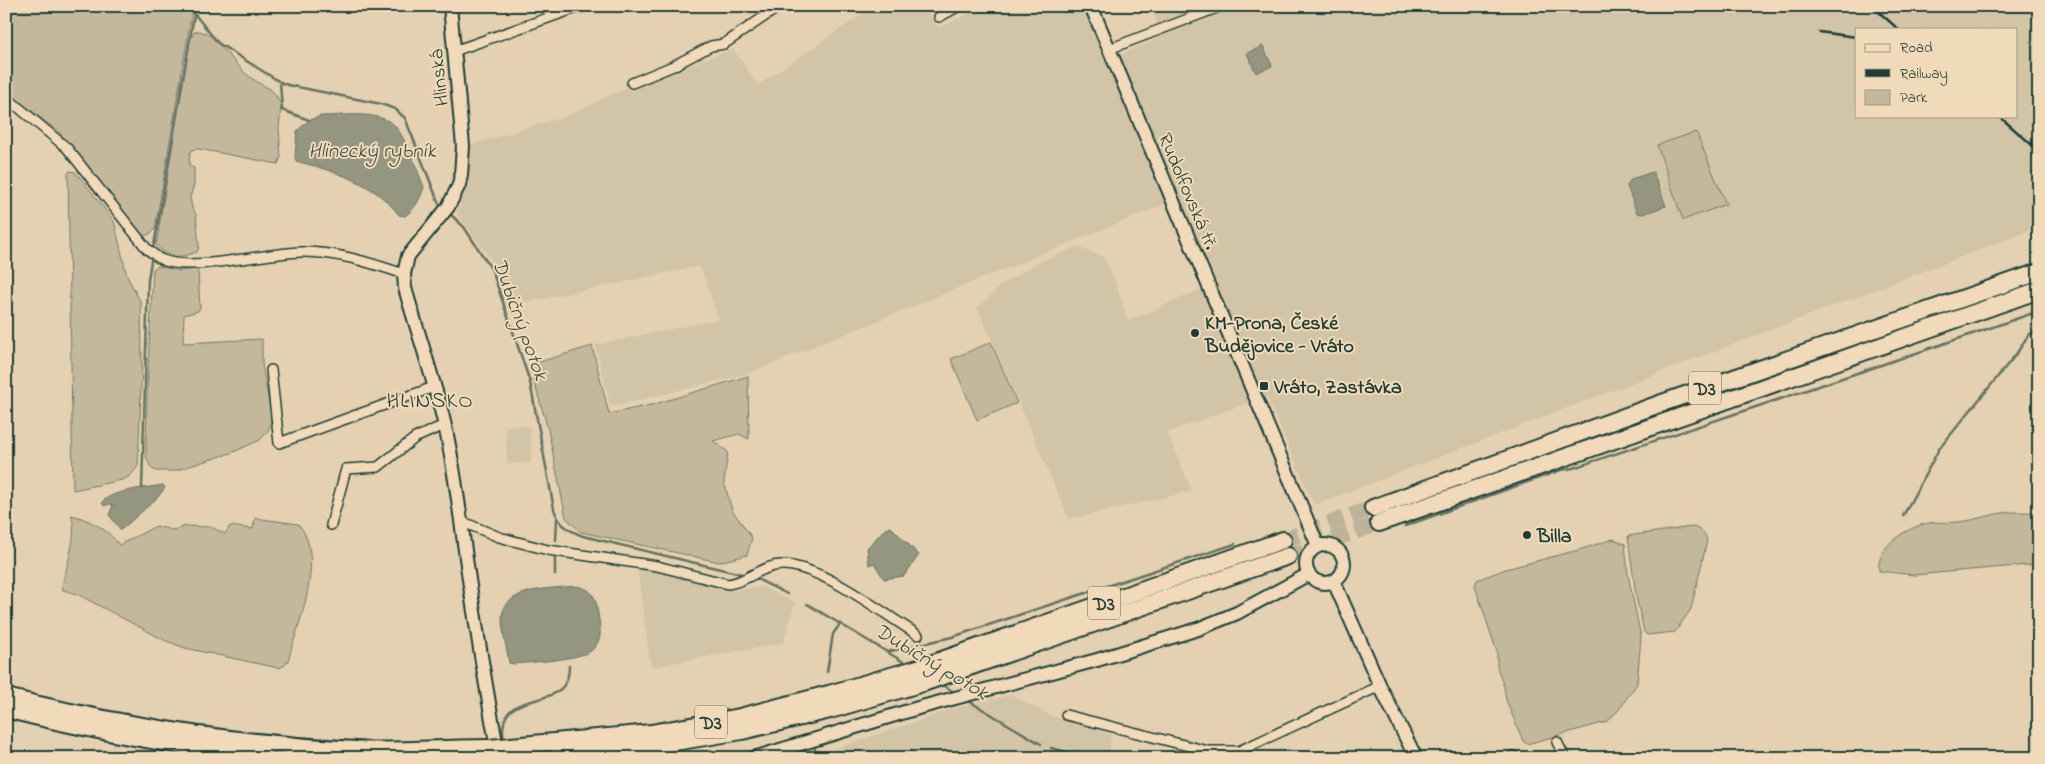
<svg xmlns="http://www.w3.org/2000/svg" width="2045" height="764" font-family="'Indie Flower',sans-serif">
<style>
.built{fill:#d2c4a6;fill-rule:evenodd}
.green{fill:#c3b89c;stroke:#717a68}
.water{fill:#95967f;stroke:#667261}
.lines{fill:none;stroke-linecap:round;stroke-linejoin:round}
.stream{stroke:#667261;stroke-width:2.5}
.highway-tunnel{stroke:#bcb398;stroke-width:16;stroke-dasharray:16 8;stroke-linecap:butt}
.street-casing{stroke:#1f3d34;stroke-width:12}
.secondary-casing{stroke:#1f3d34;stroke-width:16}
.highway-casing{stroke:#1f3d34;stroke-width:20}
.street{stroke:#f0dab9;stroke-width:9}
.secondary{stroke:#f0dab9;stroke-width:12}
.highway{stroke:#f0dab9;stroke-width:16}
.rail{stroke:#1f3d34;stroke-width:2.5}
.highway-bridge-casing{stroke:#1f3d34;stroke-width:20;stroke-linecap:butt}
.highway-bridge{stroke:#f0dab9;stroke-width:16}
.poi-dot{fill:#1f3d34;stroke:#f0dab9;stroke-width:2}
.labels{text-anchor:middle;stroke-width:4;stroke-linejoin:round;paint-order:stroke}
.shield{fill:#f0dab9;stroke:#5e6c5c;stroke-width:1}
.shield-label{font-size:19px;font-weight:bold;fill:#1f3d34}
.street-label{font-size:20px;fill:#1f3d34;stroke:#f0dab9}
.poi-label{font-size:20px;font-weight:bold;fill:#1f3d34;stroke:#f0dab9;text-anchor:start}
.water-label{font-size:21px;font-style:italic;fill:#374f43;stroke:#f0dab9}
.quarter-label{font-size:22px;letter-spacing:1px;fill:#1f3d34;stroke:#f0dab9}
</style>
<rect width="100%" height="100%" fill="#e3d1b1"/>
<filter id="ink" filterUnits="userSpaceOnUse"><feTurbulence type="fractalNoise" baseFrequency=".02" numOctaves="2"/><feDisplacementMap in="SourceGraphic" scale="10" xChannelSelector="R" yChannelSelector="G"/><feConvolveMatrix kernelMatrix="1 2 1 2 8 2 1 2 1" color-interpolation-filters="sRGB"/></filter>
<g filter="url(#ink)">
<path class="built" d="M874 6H925L938 28 986 6H1089L1118 56 1163 36 1149 6H2039V227L1314 505 1266 395 1167 433 1192 491 1069 519 978 308 1001 285 1039 262 1077 247 1104 257 1116 284 1128 321 1217 283 1180 198 746 374 611 407 595 345 719 319 700 266 507 306 495 264 457 214 466 176V146L564 117 633 85 733 49 758 85ZM1856 29H2016V116H1856Z
M506 426H530L531 463 507 464Z
M637 567 734 591 762 587 795 603 783 643 651 667Z
M1011 695 1051 716 1111 734 1109 758H821L825 752 956 708Z"/>
<path class="green" d="M6 6H188L192 12 155 229 150 234 144 236 140 232 59 132 20 102 6 88Z
M199 31 206 33 213 38 246 74 257 82 270 89 276 95 281 105 279 129 281 157 278 164 199 149H194L190 152 189 166 194 168V185L190 197 192 208 196 214 199 247 197 252C182 258 166 258 156 245L190 40 194 32Z
M1696 132 1726 204 1683 220 1657 145Z
M70 171 75 172 79 176 114 221 127 276 141 303 142 365 138 466 130 476 122 480 73 490 68 173Z
M158 266 180 271 195 269 198 271 200 308 198 311 184 315 183 343 262 339V365L272 418 268 431 260 440 231 453 174 471H156L151 468 146 457 147 390 153 269Z
M991 342 1017 403 977 420 951 359Z
M592 346 609 414 655 404 748 376 749 439 739 434 713 441 728 452 724 482 732 510 752 538 747 555 719 562 581 532 566 518 548 429 529 365Z
M2008 512H2039V564L1914 575 1879 571C1876 547 1903 530 1924 524 1935 521 1947 523 1959 522 1976 520 1992 514 2008 512Z
M71 515C89 519 109 530 119 545L156 526 172 530 187 526 211 527 225 534 230 526 253 529 255 518 298 524C327 557 298 623 288 661L284 666 278 668 185 648 164 640 77 594 63 590 62 586C66 567 79 533 71 515Z
M1691 527C1701 528 1705 532 1707 541L1691 609 1675 632 1647 635 1644 632 1636 596 1628 536Z
M1613 539 1625 544 1628 575 1641 637 1637 684 1617 712 1606 722 1527 744 1523 741 1506 700 1504 687 1497 667V652L1475 586 1477 580 1506 569 1582 549Z"/>
<path class="water" d="M1263 46 1272 66 1256 73 1247 53Z
M321 116C342 116 375 110 393 124 404 133 418 172 424 187 420 199 416 208 405 216L399 215C373 181 335 172 296 161L295 157 297 131 309 120Z
M1653 172 1666 206 1643 214 1637 213 1627 186 1631 179Z
M163 485 165 488 157 498 121 530 109 515 113 505 110 504 104 506 102 502C113 490 146 488 163 485Z
M891 527 919 555 904 576 884 579 874 563 869 565 867 548 885 529Z
M574 586C588 587 595 593 597 607 598 616 601 626 600 635 600 640 595 648 591 651 576 660 532 662 514 664L509 663C507 649 502 632 502 617 504 587 552 589 574 586Z"/>
<g class="lines">
<path class="stream" d="M188 6 218 43 280 82 288 85 381 104 395 109 405 118 439 204 444 207
M280 82 282 110 309 120
M449 213 464 227 492 270 530 382 554 509C559 525 568 530 583 536L741 574
M154 245 194 15
M142 488 148 280 151 261
M1903 516 1939 449 2017 353 2029 334 2039 331
M1405 526 1561 470 1573 468C1728 416 1884 365 2039 311
M556 540 557 519
M555 574V554
M755 578 787 594
M807 604 907 664
M887 652 952 637 1235 544
M827 672 833 634 840 624
M939 683 956 693
M967 700 1041 744
M504 742C493 680 570 719 569 666
M1051 748 1091 758
M813 758 815 749"/>
<path class="highway-tunnel" d="M1283 540 1373 508
M1288 556 1379 523"/>
<g class="street-casing">
<path id="street" d="M939 17 959 6
M1109 49 1222 6
M454 51 582 6
M632 83 673 66 711 46 724 44 780 6
M6 97 67 148 147 249C152 252 157 258 163 260 191 272 266 253 300 252 335 251 371 263 404 274
M271 370 279 443 434 387
M463 522 499 537 548 550 657 566 728 584C747 582 762 565 782 565 821 565 884 614 918 635
M331 525 346 469 378 467 415 438 444 425
M1066 715 1208 751H1239L1380 686
M1557 742 1565 758
M1513 756 1514 758
M1403 758 1414 753"/>
</g>
<g class="secondary-casing">
<path id="secondary" d="M450 6 463 146 461 175 459 185 448 207 408 256 404 274 405 288C418 334 434 379 445 426 457 479 462 533 470 586 479 644 488 701 499 758
M1091 6 1318 546
M1306 564a19 19 0 1 1 38 0a19 19 0 1 1-38 0Z
M1334 582 1380 686 1416 758
M754 758 918 708 1097 660 1198 629 1237 613 1309 574"/>
</g>
<g class="highway-casing">
<path id="highway" d="M1373 508 1665 402 2039 272
M1379 523 2039 290
M6 697C121 726 237 744 356 750 400 752 445 748 489 748
M6 709C92 731 179 746 266 758
M511 746 651 733 740 717 829 694 925 666 1283 540
M555 758 650 746 742 731 830 710 923 683 1288 556"/>
</g>
<use href="#street" class="street"/>
<use href="#secondary" class="secondary"/>
<use href="#highway" class="highway"/>
<path class="rail" d="M1872 6 1898 29
M1819 32 1856 37
M1999 116 2039 151"/>
<g class="highway-bridge-casing">
<path id="highway-bridge" d="M489 748 511 746"/>
</g>
<use href="#highway-bridge" class="highway-bridge"/>
</g>
</g>
<g class="poi-dot">
<circle cx="1195" cy="333" r="5"/>
<rect x="1259" y="381" width="10" height="10" rx="2.5"/>
<circle cx="1527" cy="535" r="5"/>
</g>
<g class="labels">
<g class="shield">
<rect x="1689" y="371.5" width="32" height="33" rx="4"/>
<rect x="1088" y="586.5" width="32" height="33" rx="4"/>
<rect x="695" y="705.5" width="32" height="33" rx="4"/>
</g>
<g class="shield-label">
<text x="1705" y="395">D3</text>
<text x="1104" y="610">D3</text>
<text x="711" y="729">D3</text>
</g>
<g class="street-label">
<text transform="translate(438 78) rotate(-96)" y="7">Hlinská</text>
<text transform="translate(1189 191) rotate(67)" y="7">Rudolfovská tř.</text>
</g>
<g class="poi-label">
<text x="1205" y="329">KM-Prona, České<tspan x="1205" dy="23">Budějovice - Vráto</tspan></text>
<text x="1274" y="393">Vráto, Zastávka</text>
<text x="1537" y="542">Billa</text>
</g>
<g class="water-label">
<text x="372" y="157">Hlinecký rybník</text>
<text transform="translate(521 319) rotate(70)" y="7">Dubičný potok</text>
<text transform="translate(932 661) rotate(31)" y="7">Dubičný potok</text>
</g>
<g class="quarter-label">
<text x="430" y="407">HLINSKO</text>
</g>
</g>
<rect width="2045" height="764" fill="none" stroke="#f0dab9" stroke-width="25"/>
<rect x="12" y="12" width="2020" height="739" fill="none" stroke="#1f3d34" stroke-width="2" filter="url(#ink)"/>
<rect x="1855" y="28" width="162" height="90" fill="#f0dab9" stroke="#9c9b84"/>
<rect x="1865" y="44" width="25" height="8" fill="#f0dab9" stroke="#9c9b84"/>
<text x="1900" y="52" font-size="15" fill="#1f3d34">Road</text>
<rect x="1865" y="69" width="25" height="8" fill="#1f3d34" stroke="#9c9b84"/>
<text x="1900" y="78" font-size="15" fill="#1f3d34">Railway</text>
<rect x="1865" y="90" width="25" height="15" fill="#c3b89c" stroke="#9c9b84"/>
<text x="1900" y="102" font-size="15" fill="#1f3d34">Park</text>
</svg>
